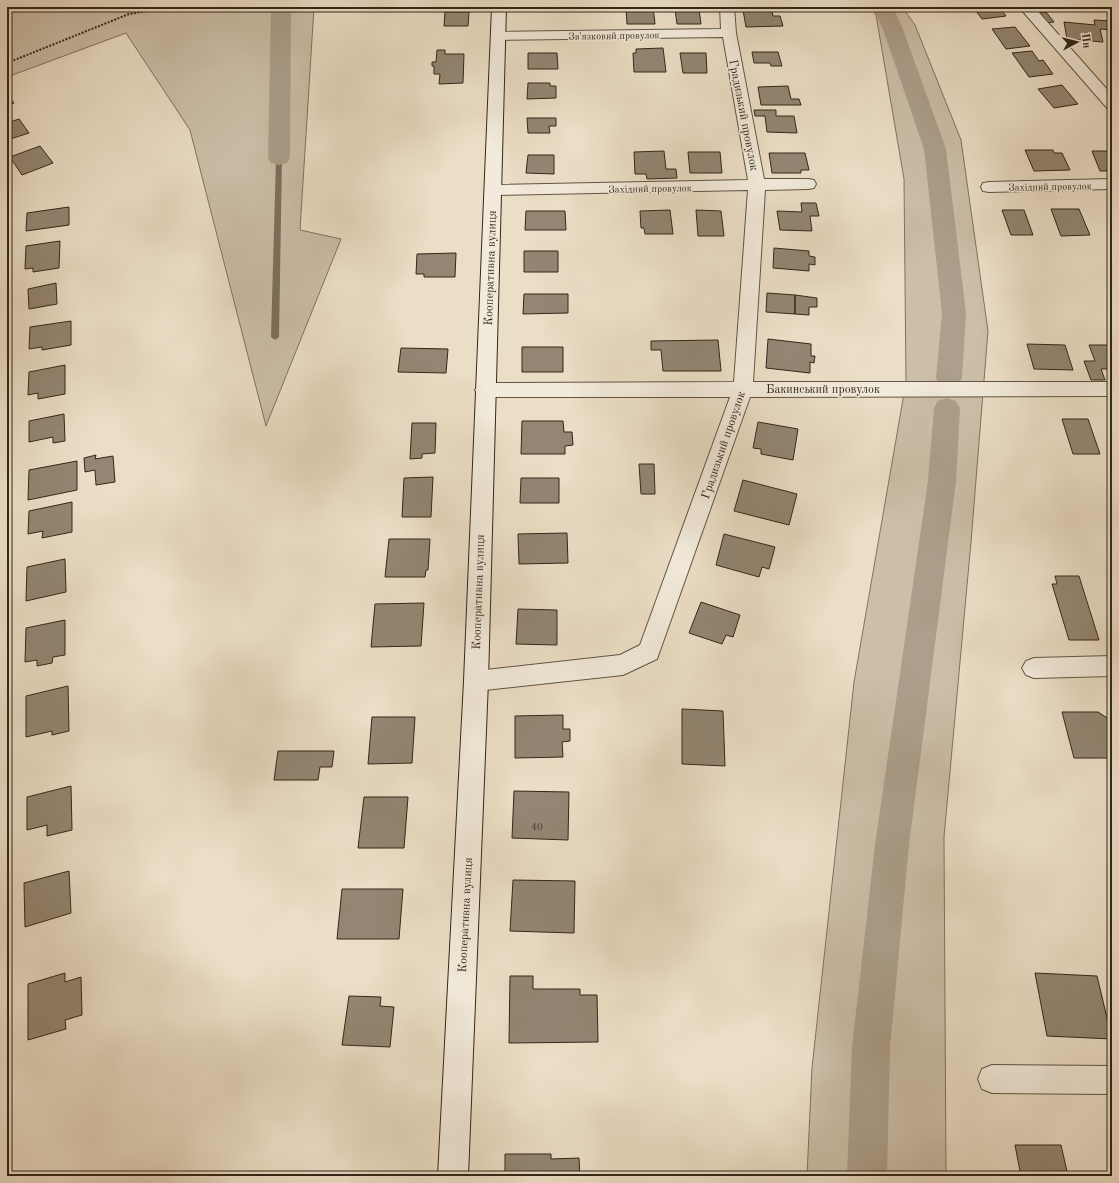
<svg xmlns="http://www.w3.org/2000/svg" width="1119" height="1183" font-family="'Old Standard TT',serif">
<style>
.green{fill:#ccbfa9;stroke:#807261}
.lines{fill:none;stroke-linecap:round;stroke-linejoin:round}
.stream{fill:#7c6f5d;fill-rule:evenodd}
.canal{fill:#ac9f8b;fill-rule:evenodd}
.building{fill:#938673;stroke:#332619}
.street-casing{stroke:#615444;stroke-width:2}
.secondary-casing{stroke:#332619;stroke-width:2}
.path{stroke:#332619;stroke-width:2;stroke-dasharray:2 1.5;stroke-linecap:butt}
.street{fill:#f2eada;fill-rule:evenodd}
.secondary{fill:#f2eada;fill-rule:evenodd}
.labels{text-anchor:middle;stroke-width:3;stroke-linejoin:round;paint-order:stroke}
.far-street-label{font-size:10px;fill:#332619;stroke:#f2eada}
.number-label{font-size:10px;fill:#4b3e30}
.street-label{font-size:12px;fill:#332619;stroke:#f2eada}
</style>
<rect width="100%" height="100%" fill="#ebdec6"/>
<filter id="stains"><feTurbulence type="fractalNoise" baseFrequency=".005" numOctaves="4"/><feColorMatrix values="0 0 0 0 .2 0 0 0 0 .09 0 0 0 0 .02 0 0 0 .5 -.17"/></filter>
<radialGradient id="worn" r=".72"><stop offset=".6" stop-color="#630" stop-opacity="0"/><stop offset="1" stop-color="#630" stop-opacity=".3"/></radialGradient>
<path class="green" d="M7 7H314L300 230 341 239 266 426 190 130 126 33 7 77Z
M871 7H902L915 25 961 140 988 331 971 542 944 837 946 1176H807L812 1068 854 682 906 382 904 179 876 15Z"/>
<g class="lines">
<path class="stream" d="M279 156 282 158 279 337 275 340 271 337 276 158Z"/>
<path class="canal" d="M271 7H291L290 158 287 163 279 165 271 163 268 158Z
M873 7H893L904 32 946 149 966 313 962 378 958 385 949 388 940 385 936 378 942 313 924 149 884 32Z
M947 398 956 401 960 408 956 481 909 845 890 1047 887 1176H847L852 1047 875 845 928 481 934 408 938 401Z"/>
</g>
<path class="building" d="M636 7H653L655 24H627L626 8Z
M762 7H771L773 16H780L783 26 746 27 743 10H762Z
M973 7H999L1006 16 982 19Z
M675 9H699L701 24H677Z
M445 12H469L468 26H444Z
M1046 12 1054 22 1045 23 1036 13Z
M1094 20 1112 21V30L1100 29 1103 42 1067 39 1064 22 1095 25Z
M1015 27 1030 46 1006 49 992 29Z
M663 48 666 72H634L633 53H636V49Z
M437 50H445V54H464L463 83 439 84 440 74H434V66H432V62H436Z
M1032 51 1039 61 1043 60 1053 74 1029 77 1012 53Z
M752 52H778L782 66H771L770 63H754Z
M528 53H557L558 69H528Z
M680 53H706L707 73H683Z
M528 83H550V86H556V98L527 99Z
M1062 85 1078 104 1054 108 1038 89Z
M788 86 791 99H799L801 105H761L758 87Z
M7 95 14 103 7 106Z
M754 110H776V116H794L797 133 767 132 765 116H755Z
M527 118H556V126H549L550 133H528Z
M19 119 29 133 7 140V123Z
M40 146 53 163 22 175 10 157Z
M1025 150H1053L1054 153H1062L1070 170 1034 171Z
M664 151 666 169H676L677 178 647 179 646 174H635L634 152Z
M1092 151H1112V171H1100Z
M688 152H720L722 173H690Z
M769 153H805L809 170H801V173H772Z
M528 155H554V174L526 173Z
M801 203H816L819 216H810L812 231 780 230 777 211 802 212Z
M69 207V225L26 231 27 213Z
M1051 209H1079L1090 235 1061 236Z
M670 210 673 234H645L644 228H641L640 211Z
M696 210 721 211 724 236H698Z
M1002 210H1024L1033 235H1011Z
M526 211H565L566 230H525Z
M60 241 59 268 33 272V268L25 269 26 246Z
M774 248 809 251V256L815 257V265L809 264V271L773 268Z
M524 251H558V272H524Z
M456 253 455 277H424V274H416L417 254Z
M56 283 57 304 29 309 28 289Z
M767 293 795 295V314L766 312Z
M524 294H568V313L523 314Z
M795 295 817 298V307H809V315L795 314Z
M71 321V345L42 350V347L29 349 30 327Z
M768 339 811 344V356H815L814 363 810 362V373L766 368Z
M718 340 721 371H663L661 350H651V341Z
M1027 344 1065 345 1073 370 1034 369Z
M1089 345H1112V369H1101L1105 380H1091L1084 361H1095Z
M522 347H563V372H522Z
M401 348 448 349 446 373 398 372Z
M65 365V394L38 399V393L28 395 29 372Z
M64 414 65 441 53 443V437L29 442V421Z
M1062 419H1088L1100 454H1073Z
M522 421H563L564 432H572L573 445 565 446V454H521Z
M758 422 798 429 793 460 761 454V449L753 448Z
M412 423H436L435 453 422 454V458L410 459Z
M96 455 95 459 113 456 115 482 96 485 95 470 85 472 84 458Z
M77 461V490L28 500 29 470Z
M639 464H654L655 494H641Z
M433 477 431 517H402L404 478Z
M521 478H559V503H520Z
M743 480 797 494 789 525 734 511Z
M72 502V532L42 538 43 531 28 534 29 511Z
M567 533 568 563 519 564 518 534Z
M724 534 775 547 769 569 762 567 759 577 716 565Z
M389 539H430L428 570H426L425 577H385Z
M65 559 66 592 26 601 27 567Z
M1055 576H1079L1099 640H1069L1052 584H1057Z
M701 602 740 615 733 637 726 635 722 644 689 633Z
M424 603 421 646 371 647 375 604Z
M518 609 557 610V645L516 644Z
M65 620V655L53 657 52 663 37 666V660L25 662 26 628Z
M68 686 69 731 52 735V731L26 737V696Z
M682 709 723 711 725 766 682 764Z
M1062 712H1098L1112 721V758H1074Z
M563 715V729H570V741L562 742 563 757 515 758V716Z
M372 717H415L412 763 368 764Z
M278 751H334L332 767H320L318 780H274Z
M71 786 72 830 47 836V825L27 830V797Z
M514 791 569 792 568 840 512 838Z
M364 797H408L404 848H358Z
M69 871 71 913 25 927 24 883Z
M513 880 575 881 574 933 510 931Z
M342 889H403L399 939H337Z
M65 973V982L81 977 82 1015 65 1020 66 1029 28 1040V984Z
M1035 973 1097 976 1112 1039 1047 1036Z
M510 976H533V989H580V995H597L598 1042 509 1043Z
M349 996 381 997 380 1006 394 1007 390 1047 342 1045Z
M1015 1145H1061L1068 1176H1021Z
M505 1154H551V1159L579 1158 580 1176H505Z"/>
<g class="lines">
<g class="street-casing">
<path id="street" d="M720 7H734L736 33 764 179H808L814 180 816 184 814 188 808 189 765 190 753 382H1112V396L750 397 657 659 623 675 476 691 468 688 464 681 468 674 476 671 620 655 640 645 730 397H485L478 395 475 390 478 385 485 383 734 382 748 190 493 195 487 194 485 190 487 186 493 185 748 180 723 37 498 40 493 39 491 36 493 33 498 32 721 29Z
M1019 7H1034L1112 95V110L1107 108Z
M1112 179V189L989 192 983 191 981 187 983 183 989 182Z
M1112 656V676L1034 678 1026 675 1022 668 1026 661 1034 658Z
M992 1065 1112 1066V1094L992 1093 982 1089 978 1079 982 1069Z"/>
</g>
<g class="secondary-casing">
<path id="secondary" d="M492 7H506L488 681 468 1176H438L464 681Z"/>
</g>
<path class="path" d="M7 63 129 14 171 7"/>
<use href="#street" class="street"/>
<use href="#secondary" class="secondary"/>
</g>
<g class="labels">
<g class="far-street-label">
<text transform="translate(614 35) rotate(-1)" y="4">Звʼязковий провулок</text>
<text transform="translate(1050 186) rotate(-1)" y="4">Західний провулок</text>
<text transform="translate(650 188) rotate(-1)" y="4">Західний провулок</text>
</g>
<g class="number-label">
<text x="537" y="830">40</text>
</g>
<g class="street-label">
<text transform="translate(744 115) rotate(79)" y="4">Градизький провулок</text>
<text transform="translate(490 268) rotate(-88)" y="4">Кооперативна вулиця</text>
<text x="823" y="393">Бакинський провулок</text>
<text transform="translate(723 445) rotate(-71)" y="4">Градизький провулок</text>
<text transform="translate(478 592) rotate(-88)" y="4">Кооперативна вулиця</text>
<text transform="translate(465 915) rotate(-87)" y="4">Кооперативна вулиця</text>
</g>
</g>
<rect width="1119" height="1183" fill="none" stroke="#ebdec6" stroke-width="24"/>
<rect x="8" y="8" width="1103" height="1167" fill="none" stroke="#332619" stroke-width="2"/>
<rect x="12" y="12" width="1095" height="1159" fill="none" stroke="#332619"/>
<g transform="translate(1077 42) rotate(83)" stroke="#f2eada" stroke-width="3" paint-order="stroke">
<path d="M0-3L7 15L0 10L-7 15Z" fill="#332619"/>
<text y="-6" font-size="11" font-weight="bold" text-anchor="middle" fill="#332619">Пн</text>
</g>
<rect width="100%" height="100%" filter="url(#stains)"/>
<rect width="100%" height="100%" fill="url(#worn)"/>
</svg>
